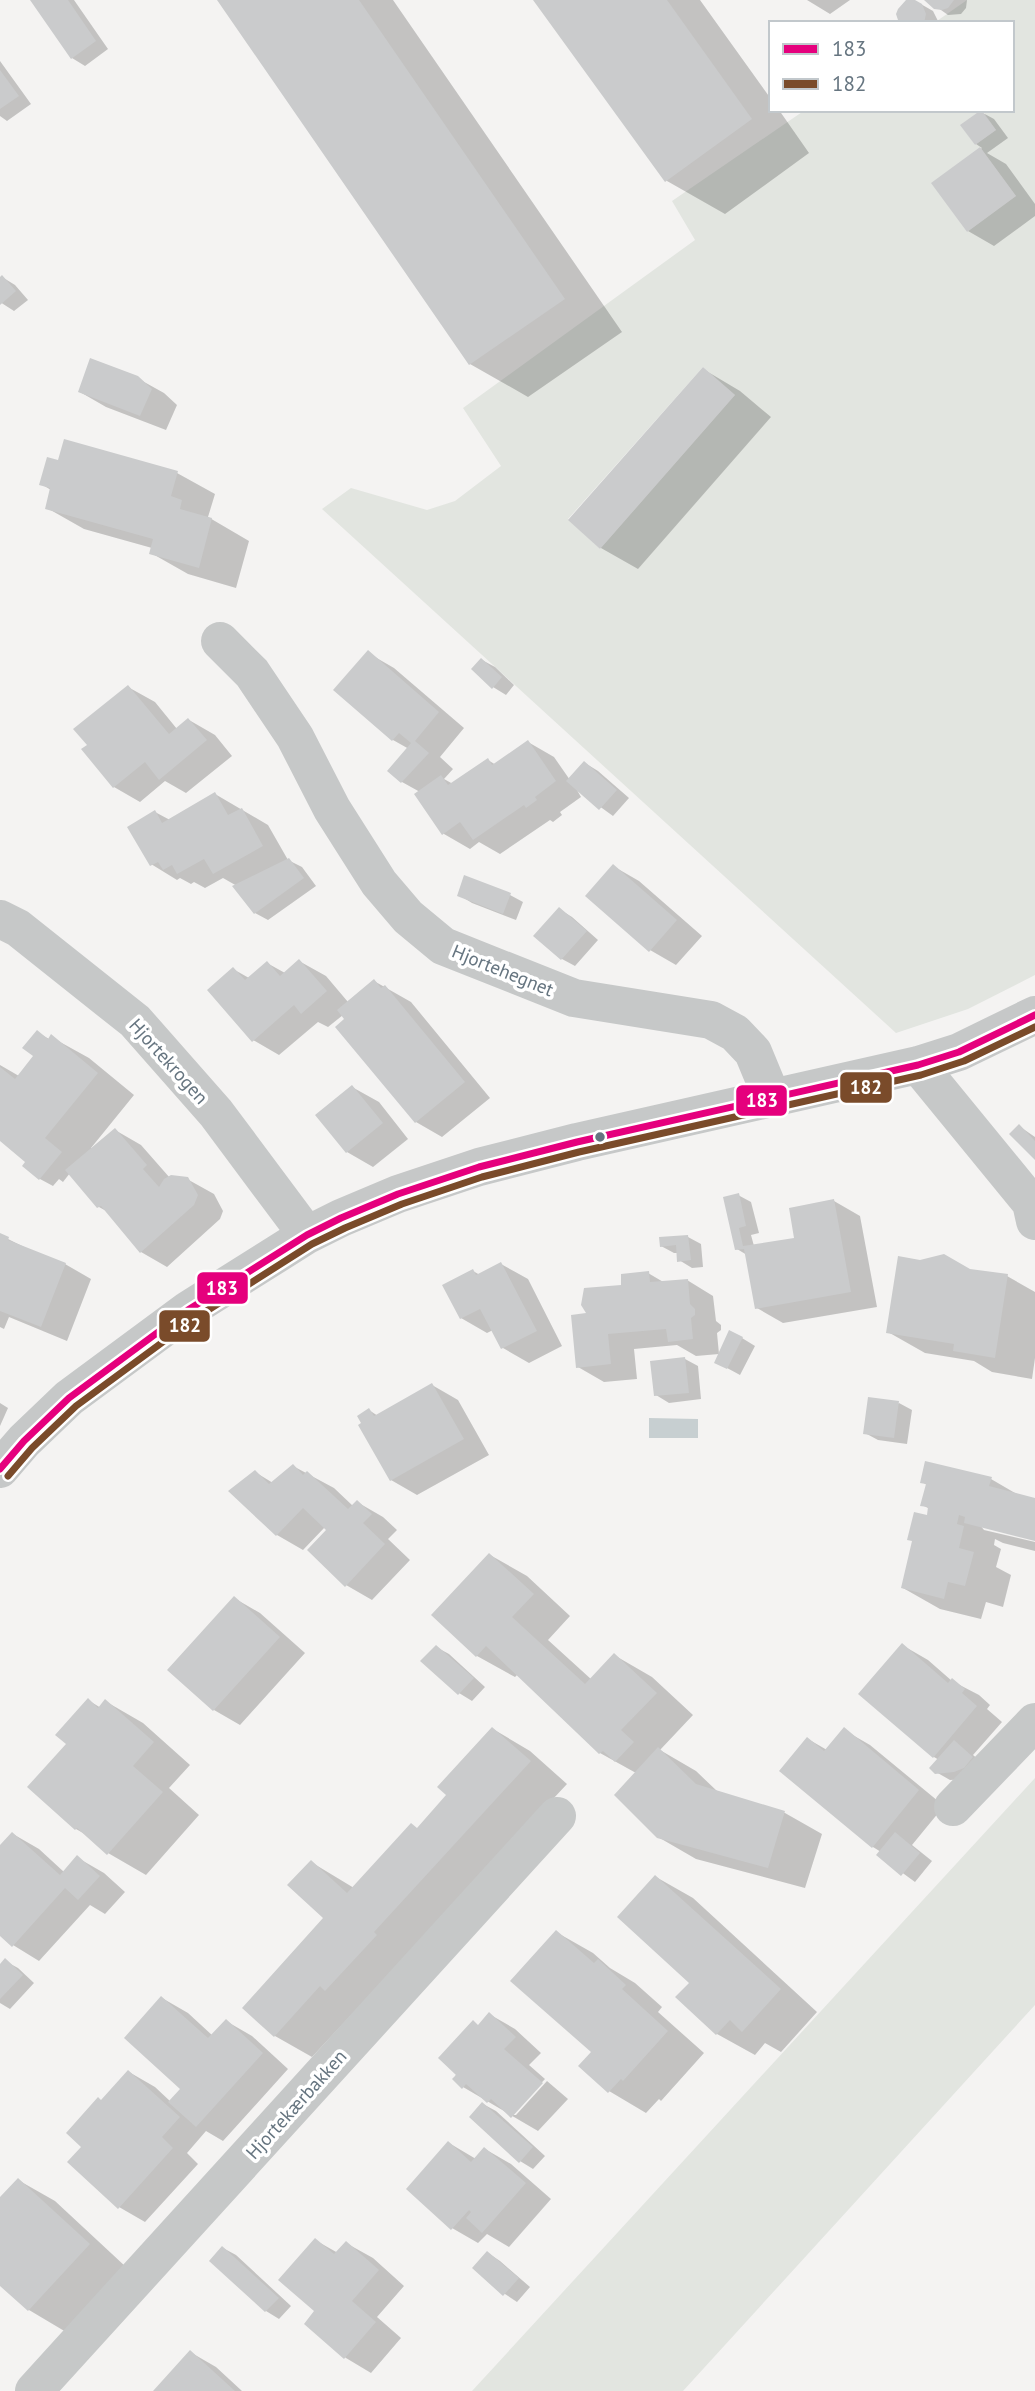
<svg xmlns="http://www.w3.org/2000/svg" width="1035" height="2391" font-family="'PT Sans',sans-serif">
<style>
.green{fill:#e2e5e0;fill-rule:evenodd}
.water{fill:#c7cfd1}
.shadow{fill:#0003}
.building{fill:#cacbcc}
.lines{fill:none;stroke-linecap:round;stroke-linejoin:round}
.minor{stroke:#c6c8c8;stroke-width:38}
.bus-1-casing{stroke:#fff;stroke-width:12}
.bus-2-casing{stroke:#fff;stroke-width:12}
.bus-1{stroke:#e5007d;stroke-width:7}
.bus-2{stroke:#7a4b2a;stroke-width:7}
.bus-dot{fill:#667580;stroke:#fff;stroke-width:2.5}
.labels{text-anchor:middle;stroke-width:7;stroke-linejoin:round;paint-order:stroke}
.street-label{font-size:19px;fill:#667580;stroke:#fff}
.line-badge{stroke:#fff;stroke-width:2.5}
.badge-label{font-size:19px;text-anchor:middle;font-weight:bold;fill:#fff}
</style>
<rect width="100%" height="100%" fill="#f4f3f2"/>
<path class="green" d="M967 0H1035V975L968 1009 896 1033 322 509 351 488 427 510 455 501 501 466 463 408 695 240 672 201 805 110H981L961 125 975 145 996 130 982 110H1012V23H934ZM980 147 1016 196 967 232 932 183ZM703 367 735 395 600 549 568 519Z
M1035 1778V2005L683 2391H472Z"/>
<path class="water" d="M649 1418 698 1419V1438H649Z"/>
<path class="shadow" d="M32 0H74L108 49 85 66 72 58Z
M219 0H393L622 332 528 397 470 364Z
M535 0H700L771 99V110H779L809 153 725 214 667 181Z
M807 0H850L830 14Z
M927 0H967L966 8 961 14 948 15Z
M919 3 933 11 939 23H902Z
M0 61 31 104 7 121 0 116Z
M981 112 994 119 1008 138 987 153 1006 164 1035 204V216L994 246 968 231 934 183 982 148 976 144Z
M2 277 15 285 28 300 14 311 0 302V279Z
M703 369 740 391 771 417 638 569 601 548 570 520Z
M137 378 164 393 177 405 166 430 106 407 80 392Z
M177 473 215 494 208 517 249 541 236 588 188 574 151 553 152 548 84 529 47 508 51 490 41 484Z
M368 653 394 668 464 728 440 757 453 769 444 779 453 784 488 760 496 765 528 742 554 757 570 780 585 763 598 771 629 798 613 816 577 790 581 797 560 812 562 815 553 822 550 820 500 854 479 842 470 849 444 834 420 792 402 782 390 771 409 749 393 740Z
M482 660 495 667 514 685 506 695 493 687Z
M128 687 155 702 177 729 189 720 215 735 232 756 186 793 165 781 140 802 114 787 89 745Z
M215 794 268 825 288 860 302 867 316 886 268 920 255 913 237 886 223 878 205 888 194 882 191 884 180 878 177 880 151 864 155 812 170 820Z
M613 866 639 881 702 936 676 965 650 950Z
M459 895H510L523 902 516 920 472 903Z
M559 909 572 917 598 940 575 966 562 959Z
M299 961 326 976 348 1002 374 981 411 1002 490 1098 442 1137 416 1122 343 1015 328 1027 318 1022 279 1055 253 1040 233 969 249 978 267 963 285 973Z
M37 1032 49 1039 51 1037 89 1058 134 1095 91 1148 92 1150 115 1130 141 1145 170 1178 187 1179 214 1194 223 1211 220 1219 167 1267 141 1252 108 1212 99 1207 70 1173 63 1182 59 1179 53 1186 40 1179 28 1161 0 1139V1065L19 1076 36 1056Z
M352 1087 379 1102 408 1139 373 1167 347 1152Z
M1019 1126 1035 1137V1157Z
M738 1195 751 1202 759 1233 751 1235 754 1246 796 1239 834 1201 860 1216 877 1307 783 1323 757 1308 747 1255 737 1249Z
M0 1235 28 1249 65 1264 91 1279 67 1341 9 1317 4 1329 0 1327Z
M688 1237 701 1244 703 1267 692 1268 679 1260 678 1253H674L661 1246Z
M501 1264 528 1279 562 1346 529 1363 503 1348 493 1330 487 1333 461 1318 473 1271 480 1275Z
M969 1270 1007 1276 1035 1292V1358L1032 1379 992 1372 974 1361 925 1353 888 1332Z
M648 1273 665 1283 687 1280 713 1296 716 1321 721 1325V1330L717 1333 719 1354 696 1356 677 1345 634 1349 637 1379 604 1382 578 1367 589 1314 623 1286Z
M742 1338 755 1346 740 1375 716 1362Z
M685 1359 698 1366 701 1399 669 1403 656 1395Z
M432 1385 458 1400 489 1455 417 1495 391 1480 369 1410 378 1416Z
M0 1403 8 1408 0 1426Z
M899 1403 912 1410 907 1444 878 1440 865 1433Z
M293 1466 334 1488 353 1506 357 1502 383 1517 397 1530 388 1539 410 1560 372 1600 346 1585 328 1530 325 1527 303 1550 277 1535 231 1491 255 1472 273 1483Z
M991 1479 1020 1496 1035 1500V1539L980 1525 984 1530 1035 1542V1551L1003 1543 995 1539 994 1545 1001 1549 996 1567 1011 1575 1003 1607 986 1602 981 1619 940 1609 903 1588 930 1509 922 1505 927 1485 922 1482Z
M490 1555 527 1576 570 1616 548 1640 592 1680 614 1655 652 1677 693 1715 660 1750 696 1771 718 1792 785 1813 822 1834 805 1888 696 1859 658 1837 636 1773 600 1753 518 1674 515 1677 477 1656 434 1615Z
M234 1598 260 1613 305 1653 240 1725 214 1710Z
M902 1645 928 1660 952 1681 979 1695 990 1705 987 1709 1002 1722 973 1755 985 1765 968 1779 950 1780 936 1772 939 1760 934 1757Z
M436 1647 449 1654 485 1687 472 1701 459 1693Z
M88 1700 101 1708 105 1701 143 1723 190 1765 169 1788 199 1815 146 1875 108 1853 90 1837 76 1829 68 1744Z
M493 1729 530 1751 567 1784 312 2057 275 2036 244 2007 325 1917 311 1862 354 1888 418 1829 449 1795Z
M844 1730 870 1745 944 1806 912 1845 932 1861 915 1882 878 1855 881 1852 873 1847 808 1739 827 1750Z
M13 1834 39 1849 64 1872 78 1858 104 1873 125 1892 105 1914 90 1905 39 1961 13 1945 0 1934V1848Z
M656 1877 693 1898 817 2012 781 2052 765 2043 755 2055 717 2034 678 1997 691 1983Z
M556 1932 593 1953 610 1968 635 1983 662 2007 658 2012 704 2053 661 2101 659 2099 646 2113 609 2091 593 2052Z
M5 1961 18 1968 34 1983 10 2009 0 2003V1967Z
M162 1998 188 2013 213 2036 226 2021 252 2036 288 2069 223 2141 206 2131 187 2153 198 2164 145 2222 119 2207 83 2146 102 2102 129 2072 155 2087 171 2102 183 2089Z
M489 2014 515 2029 541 2053 529 2065 545 2079 511 2115H516L547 2081 568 2099 538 2131 463 2087 454 2079 479 2026Z
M483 2104 496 2111 545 2156 533 2169 520 2161Z
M449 2143 476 2159 485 2149 511 2164 551 2199 509 2247 487 2234 478 2243 452 2228Z
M18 2180 55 2201 126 2267 66 2332 29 2310 0 2284V2200Z
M315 2240 338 2253 346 2243 373 2258 404 2286 377 2317 401 2338 371 2373 346 2358 307 2323 317 2311Z
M223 2248 236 2255 291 2306 279 2319 266 2311 211 2261Z
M488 2253 500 2261 530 2287 517 2302 505 2294 475 2268Z
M190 2352 216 2367 242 2391H155Z"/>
<path class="building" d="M30 0H68L96 41 71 59Z
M217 0H359L565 299 469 365Z
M533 0H667L752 119 665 182Z
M906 0H915L922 4 926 14 924 23H899L896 14 898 9Z
M924 0H954L948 8 942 10 934 9Z
M0 70 19 96 0 109Z
M981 110 996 130 975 145 960 125Z
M980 147 1016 196 967 232 931 183Z
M2 275 16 291 0 305V277Z
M90 358 138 376 152 389 140 416 78 392Z
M703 367 735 395 600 549 568 520Z
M64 439 178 471 171 496 182 500 180 509 212 518 199 568 149 554 153 539 45 509 50 488 39 485 47 457 58 460Z
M368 650 439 712 415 741 429 753 401 783 387 771 411 743 399 733 392 741 333 690Z
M481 658 502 677 492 689 471 669Z
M128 685 169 734 188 718 207 740 159 780 145 762 113 788 81 749 87 745 73 729Z
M528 740 556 781 535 797 537 800 526 808 524 805 473 840 460 822 442 835 414 794 441 775 448 785 488 758 492 765Z
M584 761 617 790 599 810 566 781Z
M215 792 228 815 242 808 263 846 213 874 204 859 177 874 172 865 163 870 158 862 150 866 127 827 155 810 162 823Z
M289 858 304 878 254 914 232 886Z
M613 864 677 920 649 952 585 896Z
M464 875 511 893 503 914 457 896Z
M559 907 587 931 561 960 533 936Z
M299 959 327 991 301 1014 294 1005 252 1042 207 990 233 967 245 980 267 961 280 976Z
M374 979 381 988 385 985 465 1082 415 1123 335 1027 344 1019 337 1010Z
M37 1030 48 1039 51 1034 98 1073 45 1138 62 1152 39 1180 22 1166 25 1162 0 1141V1067L15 1079 33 1056 22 1048Z
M352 1085 383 1123 346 1153 315 1115Z
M1019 1124 1035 1141V1160L1009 1134Z
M115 1128 147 1165 143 1169 159 1187 164 1179 171 1175 188 1177 198 1195 194 1205 140 1253 101 1206 97 1208 65 1170Z
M739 1193 746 1226 739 1228 743 1246 794 1238 789 1208 834 1199 851 1292 755 1309 744 1249 735 1250 723 1197Z
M0 1233 9 1237 8 1240 66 1263 41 1327 0 1311Z
M688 1235 691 1260 677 1262 676 1245 660 1247 659 1237Z
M944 1254 970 1269 1008 1274 995 1358 953 1351 954 1344 886 1333 898 1256 920 1260Z
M501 1262 537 1331 501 1349 480 1309 460 1319 442 1285 473 1269 476 1275Z
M649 1271 650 1282 688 1279 690 1304 695 1309V1315L691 1318 693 1339 668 1342 666 1329 608 1334 611 1364 576 1368 571 1315 586 1313 581 1305 584 1288 621 1285V1274Z
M729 1330 743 1337 727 1369 714 1363Z
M685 1357 689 1393 654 1396 650 1361Z
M432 1383 464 1439 390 1481 358 1425 361 1423 357 1416 369 1408 374 1416Z
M868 1397 899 1401 894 1438 863 1434Z
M925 1461 992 1477 989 1486 1035 1498V1541L964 1523 965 1517 959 1515 957 1524 964 1526 959 1548 974 1552 965 1586 948 1582 944 1599 901 1588 912 1541 907 1540 914 1512 927 1515 928 1507 920 1506 926 1484 920 1483Z
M293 1464 303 1475 307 1471 348 1509 357 1500 372 1514 363 1523 385 1544 345 1587 307 1550 326 1530 303 1508 276 1536 228 1491 255 1470 269 1484Z
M489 1553 534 1594 512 1617 585 1684 614 1653 657 1693 621 1730 634 1742 615 1762 603 1751 599 1754 486 1646 476 1657 431 1615Z
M234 1596 280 1637 213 1711 167 1670Z
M902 1643 948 1683 952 1678 965 1689 962 1693 977 1706 933 1758 858 1694Z
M436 1645 474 1678 458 1695 420 1661Z
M88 1698 98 1708 105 1699 154 1742 133 1766 163 1792 107 1855 77 1828 75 1830 27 1787 66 1744 55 1735Z
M492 1727 531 1761 374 1932 377 1935 325 1991 320 1986 274 2037 242 2008 323 1918 287 1885 311 1860 347 1893 411 1823 417 1828 446 1795 437 1787Z
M844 1727 919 1790 872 1848 779 1771 807 1737 824 1751Z
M954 1740 973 1757 964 1768 954 1772 935 1774 929 1768Z
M658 1747 696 1784 785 1811 768 1868 657 1838 614 1795Z
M12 1832 60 1875 77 1855 100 1876 78 1900 65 1888 12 1947 0 1936V1845Z
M895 1832 920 1853 901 1876 876 1855Z
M655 1875 781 1989 742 2032 730 2020 716 2035 675 1997 689 1983 617 1917Z
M556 1930 594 1963 598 1959 626 1985 622 1989 668 2031 623 2081 621 2079 608 2093 578 2066 591 2052 510 1981Z
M5 1958 23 1975 0 1999V1964Z
M161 1996 208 2038 226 2019 263 2053 196 2127 168 2102 180 2089 124 2038Z
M489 2012 516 2037 504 2049 543 2083 511 2118 491 2099 487 2103 466 2084 462 2089 452 2079 456 2075 438 2058 473 2020 478 2025Z
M128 2070 180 2117 162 2137 173 2148 118 2209 67 2162 81 2147 66 2133 98 2097 101 2100Z
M482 2102 533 2147 519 2163 469 2117Z
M448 2141 471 2162 484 2147 526 2183 482 2233 466 2218 471 2212 469 2210 451 2230 406 2189Z
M18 2178 90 2244 28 2311 0 2286V2197Z
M315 2238 334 2254 346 2241 379 2270 352 2301 376 2322 344 2359 304 2324 314 2311 278 2280Z
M222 2246 279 2298 265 2312 209 2261Z
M487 2251 519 2278 503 2296 472 2268Z
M190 2350 235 2391H153Z"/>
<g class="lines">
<path class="minor" d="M220 641 252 673 295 737 332 809 379 883 408 917 443 946 574 998 711 1020 735 1033 753 1052 772 1098
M0 919 18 928 135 1021 216 1113 307 1235
M918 1065 1031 1203 1035 1221
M0 1469 24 1441 69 1398 188 1310 307 1235 341 1218 398 1194 479 1167 577 1142 918 1065 959 1052 1035 1015
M953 1807 1035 1722
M34 2391 557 1816"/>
<g class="bus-1-casing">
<path id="bus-1" d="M0 1469 24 1441 69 1398 188 1310 307 1235 341 1218 398 1194 479 1167 577 1142 918 1065 959 1052 1035 1015"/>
</g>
<g class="bus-2-casing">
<path id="bus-2" d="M8 1476 32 1448 76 1406 194 1319 312 1244 345 1228 402 1204 482 1177 579 1152 921 1075 964 1061 1035 1027"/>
</g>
<use href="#bus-1" class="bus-1"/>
<use href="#bus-2" class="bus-2"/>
</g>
<circle class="bus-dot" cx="600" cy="1137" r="6"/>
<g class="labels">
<g class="street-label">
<text transform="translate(503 970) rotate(22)" y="7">Hjortehegnet</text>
<text transform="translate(169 1061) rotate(48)" y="7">Hjortekrogen</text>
<text transform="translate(296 2104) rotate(-48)" y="7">Hjortekærbakken</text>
</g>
</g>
<g class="line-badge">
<rect x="839" y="1071" width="54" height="33" rx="7" fill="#7a4b2a"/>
<rect x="735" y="1084" width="53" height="33" rx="7" fill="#e5007d"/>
<rect x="196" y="1271" width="53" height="34" rx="7" fill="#e5007d"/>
<rect x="158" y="1309" width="53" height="34" rx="7" fill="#7a4b2a"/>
</g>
<g class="badge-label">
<text x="866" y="1094">182</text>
<text x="762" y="1107">183</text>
<text x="222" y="1295">183</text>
<text x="185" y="1332">182</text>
</g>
<rect x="769" y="21" width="245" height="91" fill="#ffffff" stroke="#c2c8cc" stroke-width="2"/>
<rect x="783" y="44" width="35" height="10" fill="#e5007d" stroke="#c2c8cc" stroke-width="2"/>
<text x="832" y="56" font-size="21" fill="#667580">183</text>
<rect x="783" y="79" width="35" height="10" fill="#7a4b2a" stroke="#c2c8cc" stroke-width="2"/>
<text x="832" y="91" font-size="21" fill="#667580">182</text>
</svg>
